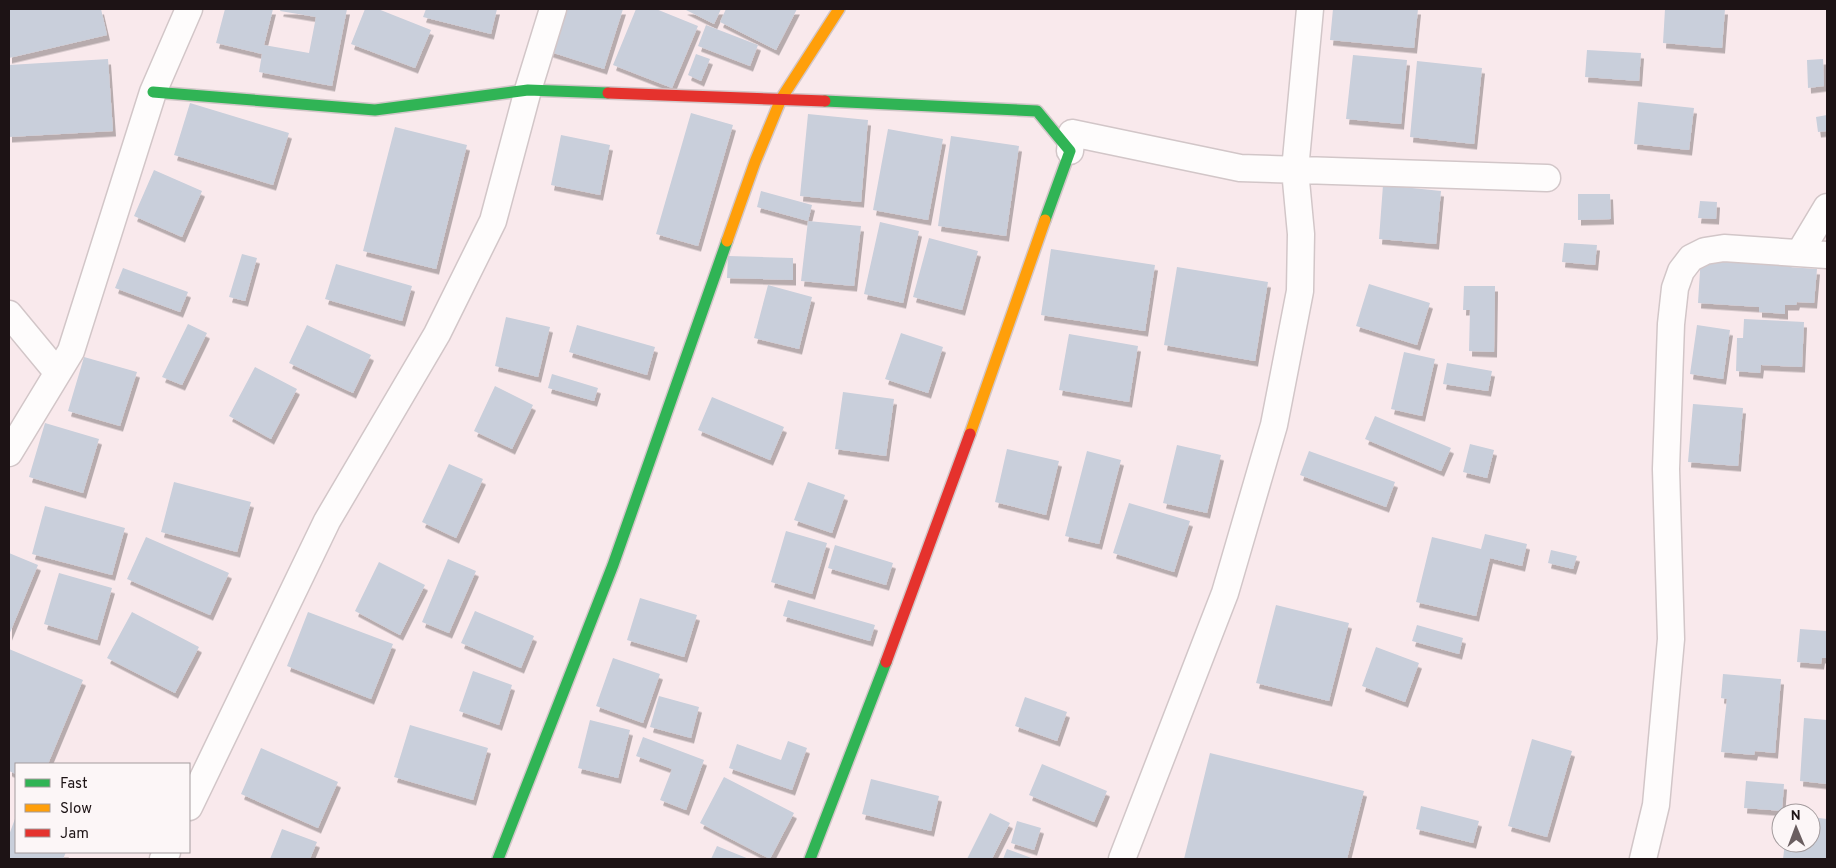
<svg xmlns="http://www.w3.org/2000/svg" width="1836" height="868" font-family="Overpass,sans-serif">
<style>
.building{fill:#c9cfdb;filter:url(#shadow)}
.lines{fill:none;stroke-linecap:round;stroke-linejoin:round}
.street-casing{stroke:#d2c6c8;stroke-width:29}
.fast-casing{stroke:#d2c6c8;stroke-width:14}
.slow-casing{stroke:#d2c6c8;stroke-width:14}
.jam-casing{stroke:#d2c6c8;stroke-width:14}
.street{stroke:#fefcfc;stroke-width:26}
.fast{stroke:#30b455;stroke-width:11}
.slow{stroke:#ff9f0a;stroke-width:11}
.jam{stroke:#e5322d;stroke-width:11}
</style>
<defs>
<filter id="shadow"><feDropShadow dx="3" dy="5.5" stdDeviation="0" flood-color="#0004"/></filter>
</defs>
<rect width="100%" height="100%" fill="#f9e9ec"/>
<path class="building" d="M9 9H101L107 35 9 58Z
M225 9H273L264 45 309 53 316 17 280 11 281 9H347L332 86 259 72 262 54 216 43Z
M365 9H378L431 30 415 68 351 44Z
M426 9H497L491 34 423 17Z
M554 9H623L604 69 541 49Z
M636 9H656L698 26 672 88 613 65Z
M684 9H721L714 24Z
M726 9H797L776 50 720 22Z
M1333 9H1418L1414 48 1330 40Z
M1665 9H1725L1722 48 1663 43Z
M706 25 758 45 750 66 698 46Z
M1587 50 1641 53 1639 81 1585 77Z
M696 54 710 59 701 81 688 75Z
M1353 55 1407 60 1401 124 1346 119Z
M108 59 113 131 9 137V65Z
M1823 59 1824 86 1808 88 1807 60Z
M1417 61 1482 68 1474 144 1410 137Z
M1638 102 1694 108 1689 150 1634 144Z
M190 103 289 133 273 185 174 155Z
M691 113 733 125 698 246 656 234Z
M808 114 868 120 861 202 800 196Z
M1827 115V131L1818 132 1816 117Z
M395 127 467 145 436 269 363 251Z
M888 129 943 139 928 220 873 210Z
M561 135 610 145 600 195 551 185Z
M951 136 1019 146 1006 236 938 226Z
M154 170 202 191 182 237 134 216Z
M1383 185 1441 191 1436 244 1379 239Z
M761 191 812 205 808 221 757 207Z
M1578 194H1610L1611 219 1578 220Z
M1700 201 1717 202 1716 219 1698 218Z
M808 221 861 226 854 286 801 281Z
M880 222 919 231 903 303 864 294Z
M929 238 978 251 962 310 913 297Z
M1564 243 1597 245 1595 265 1562 262Z
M1790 243 1788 267 1817 269 1814 303 1797 302 1796 305H1785V314L1759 312V307L1698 303 1701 255Z
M1051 249 1155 265 1145 331 1041 315Z
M242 254 257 258 245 301 229 297Z
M728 256 793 258V280L727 278Z
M336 264 412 286 402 321 325 299Z
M1177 267 1268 282 1255 361 1164 345Z
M123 268 188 292 180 312 115 288Z
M1369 284 1430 303 1417 345 1356 326Z
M768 285 812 297 799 349 754 338Z
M1464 286H1495L1494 352 1469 351 1470 310H1463Z
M506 317 550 327 538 377 495 366Z
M1744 319 1804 322 1802 367 1761 365 1760 373 1736 371 1737 338H1743Z
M188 324 207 333 182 385 162 377Z
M307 325 371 355 353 393 289 363Z
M577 325 655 347 647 375 569 352Z
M1697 325 1730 330 1723 379 1690 374Z
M901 333 943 347 928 393 885 379Z
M1069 334 1138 346 1129 402 1059 390Z
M1404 352 1435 359 1422 416 1391 409Z
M84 357 137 372 120 426 68 411Z
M1447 363 1492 371 1488 391 1443 384Z
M255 367 297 389 271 439 229 416Z
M552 374 598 388 594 401 548 388Z
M495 386 533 405 512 449 474 431Z
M843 392 894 399 886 456 835 449Z
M712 397 784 427 770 460 698 430Z
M1693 404 1743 408 1738 466 1688 462Z
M1375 416 1451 448 1441 471 1365 439Z
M45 423 99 439 83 493 29 477Z
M1470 444 1494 450 1487 478 1463 472Z
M1177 445 1221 455 1207 513 1163 503Z
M1007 449 1059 461 1046 515 995 502Z
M1087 451 1121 460 1099 544 1065 536Z
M1309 451 1395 482 1386 507 1300 475Z
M449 464 483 479 456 538 422 522Z
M174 482 251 502 237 552 161 532Z
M808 482 845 495 832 533 794 520Z
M1129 503 1190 521 1174 572 1113 553Z
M45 506 125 528 112 575 32 554Z
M786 531 827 543 812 594 771 582Z
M1485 534 1527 544 1522 566 1490 558 1476 616 1416 602 1432 537 1481 549Z
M146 537 229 573 210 615 127 579Z
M835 545 893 563 886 585 828 568Z
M1551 550 1577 556 1573 569 1548 563Z
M9 553 38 565 9 635Z
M448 559 476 571 449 633 422 622Z
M379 562 425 585 400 635 355 611Z
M59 573 112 588 97 640 44 624Z
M640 598 697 615 684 657 627 640Z
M788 600 875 625 870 641 783 616Z
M1276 605 1349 623 1329 701 1256 683Z
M475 611 534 636 521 668 461 643Z
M132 612 199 647 175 693 107 658Z
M308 612 393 644 371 699 287 666Z
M1417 625 1463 638 1459 654 1412 641Z
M1800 629 1827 631V658H1822L1821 664 1797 662Z
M1376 647 1419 663 1405 702 1362 686Z
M9 649 83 680 48 764H16V774L9 771Z
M613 658 660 674 643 723 596 706Z
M473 671 512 685 499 725 459 711Z
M1723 674 1781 679 1775 753 1755 751 1754 755 1721 752 1727 699 1721 698Z
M659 696 699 707 691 738 650 727Z
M1025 697 1067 712 1057 741 1015 726Z
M1804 718 1827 720V784L1800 781Z
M590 720 630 730 618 778 578 768Z
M410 725 488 748 473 800 394 777Z
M643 737 704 760 686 810 660 800 672 769 636 756Z
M1532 739 1572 751 1547 837 1508 826Z
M788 741 807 748 792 790 729 768 737 744 781 760Z
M261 748 338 782 318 828 241 794Z
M1210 753 1364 791 1347 859H1184Z
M1042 764 1107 791 1094 822 1029 795Z
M724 777 794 813 770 859 700 823Z
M871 779 939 796 931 831 862 814Z
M1746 781 1784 784 1782 811 1744 808Z
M1421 806 1479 821 1473 843 1416 829Z
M990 813 1010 823 992 859H967Z
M16 816V852H66L63 859H9V835Z
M1811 817 1827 819V859H1783L1785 843H1811Z
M1017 821 1041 828 1034 850 1011 843Z
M282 829 317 842 310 859H270Z
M717 846 749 859H711Z
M1007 849 1034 859H1003Z"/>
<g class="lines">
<g class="street-casing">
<path id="street" d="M1070 151 1072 133 1240 168 1547 178
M1800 252 1827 207
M9 314 57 372
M9 453 71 351 153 92 189 9
M189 807 327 521 437 334 493 221 528 90 553 9
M163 859 167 852
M1122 859 1225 593 1274 425 1300 291 1301 234 1295 170 1310 9
M1643 859 1656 805 1671 639 1666 469 1671 324 1675 288 1681 271 1691 258 1705 251 1724 248 1827 255"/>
</g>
<g class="fast-casing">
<path id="fast" d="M153 92 375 110 528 90 608 93
M825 101 1037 111 1070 151 1045 220
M498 859 613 565 727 241
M810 859 886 662"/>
</g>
<g class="slow-casing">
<path id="slow" d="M727 241 755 162 781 99 839 9
M970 434 1045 220"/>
</g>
<g class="jam-casing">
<path id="jam" d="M608 93 825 101
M886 662 970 434"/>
</g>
<use href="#street" class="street"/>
<use href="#fast" class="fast"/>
<use href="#slow" class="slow"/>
<use href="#jam" class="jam"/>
</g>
<rect width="1836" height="868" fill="none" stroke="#1d1315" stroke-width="20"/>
<rect x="15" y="763" width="175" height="90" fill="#fcf6f7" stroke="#a39b9d"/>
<rect x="25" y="779" width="25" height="8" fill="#30b455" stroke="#a39b9d"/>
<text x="60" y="788" font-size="15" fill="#1d1315">Fast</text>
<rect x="25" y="804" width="25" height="8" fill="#ff9f0a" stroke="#a39b9d"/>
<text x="60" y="813" font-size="15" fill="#1d1315">Slow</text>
<rect x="25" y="829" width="25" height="8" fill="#e5322d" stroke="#a39b9d"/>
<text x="60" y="838" font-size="15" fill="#1d1315">Jam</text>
<g transform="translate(1796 828) rotate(359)"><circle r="24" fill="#fcf6f7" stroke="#a39b9d"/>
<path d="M0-4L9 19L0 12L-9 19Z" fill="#6a5e60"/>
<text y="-8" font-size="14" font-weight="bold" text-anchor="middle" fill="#1d1315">N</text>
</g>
</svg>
